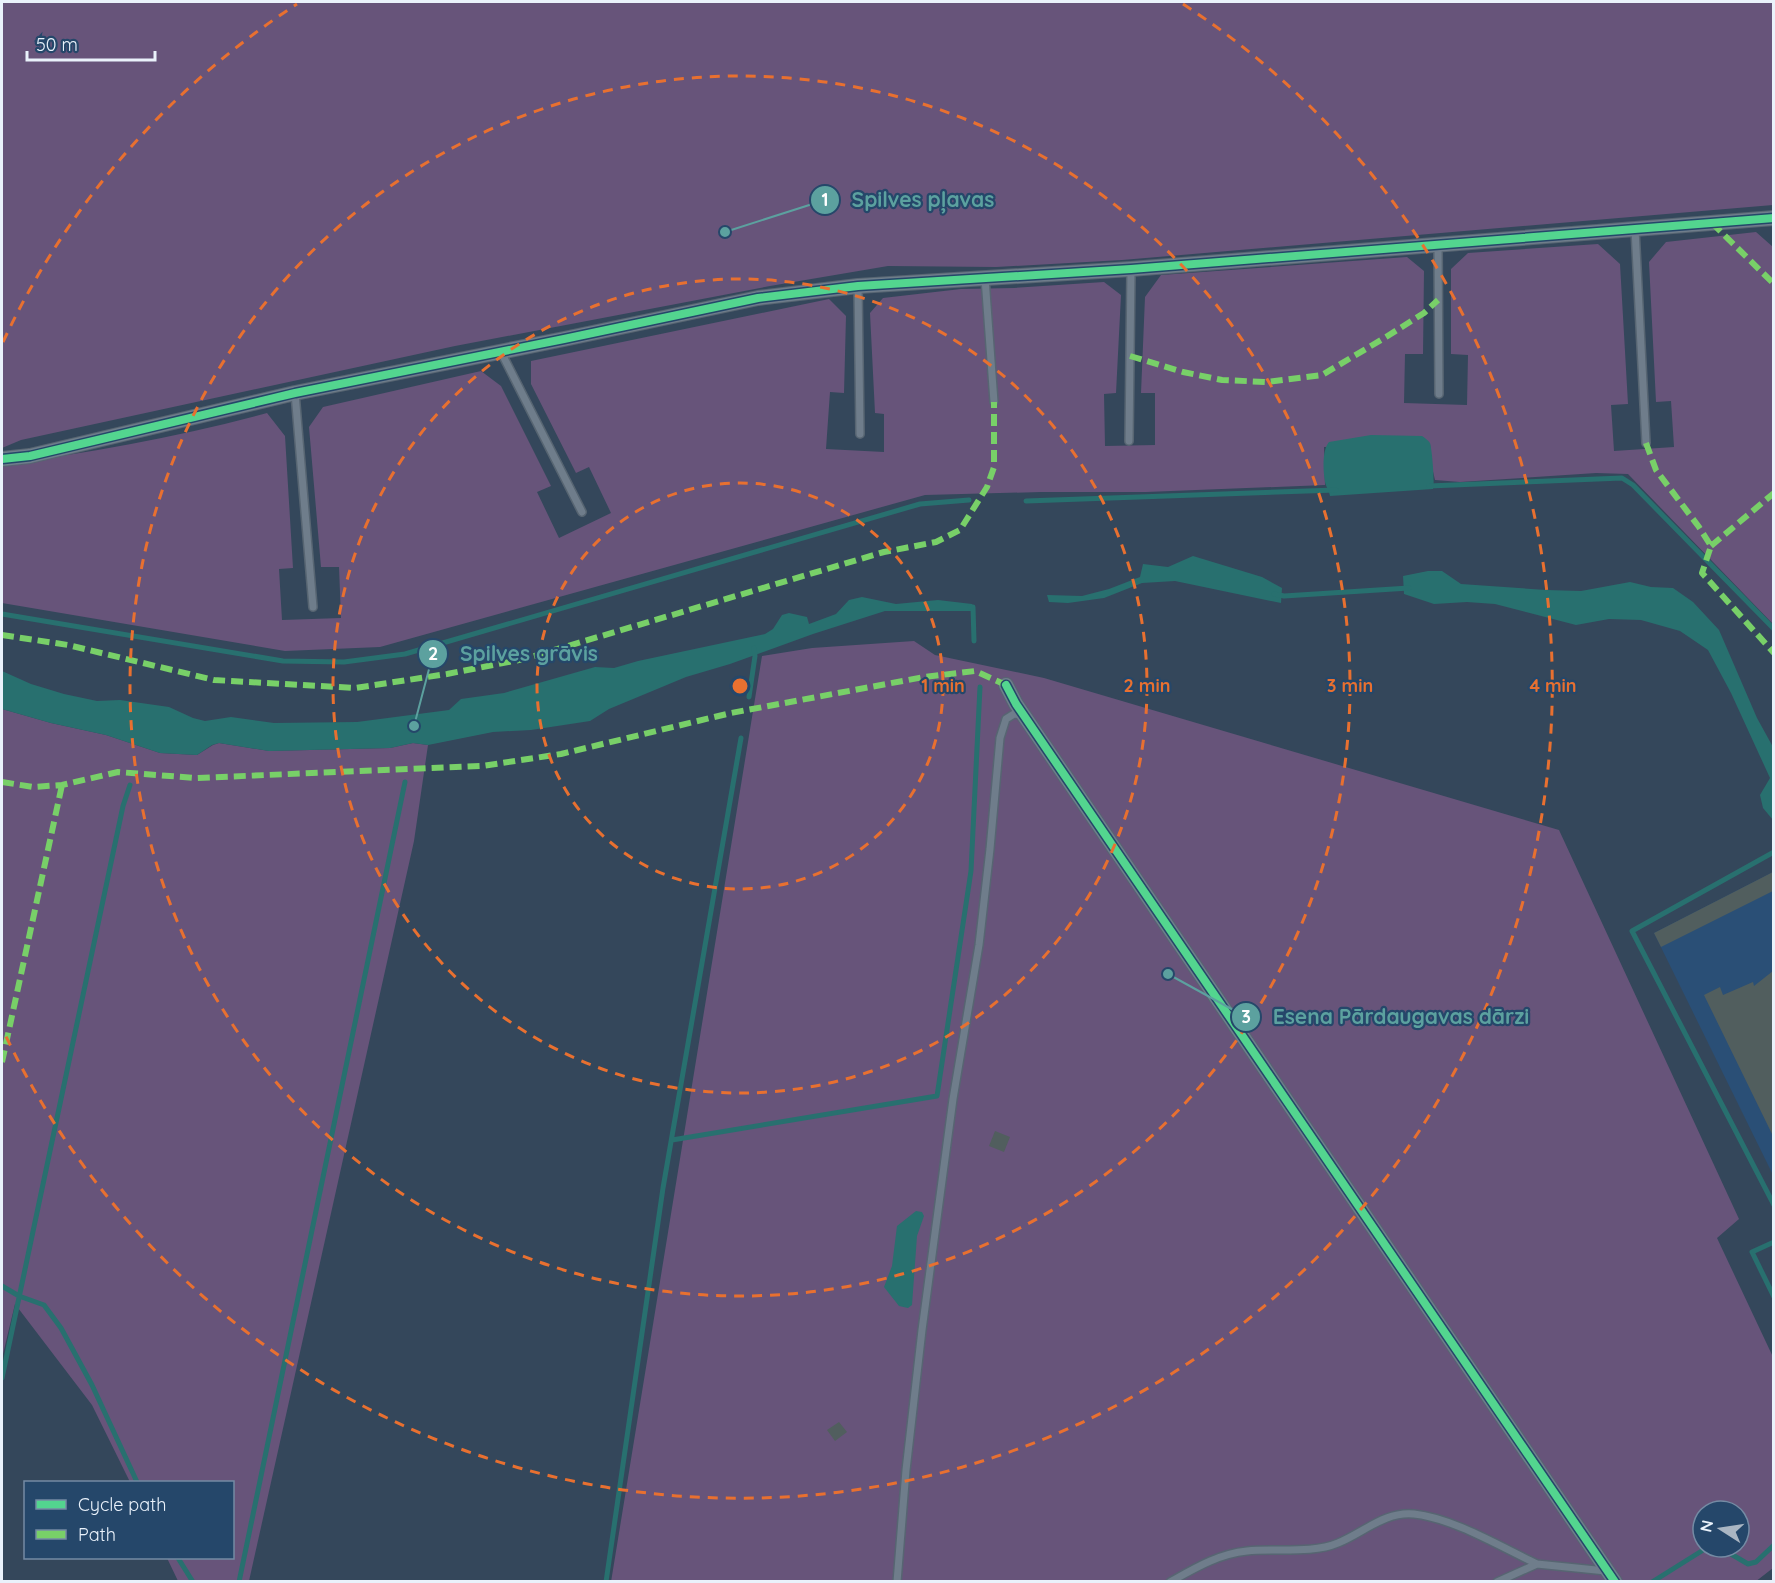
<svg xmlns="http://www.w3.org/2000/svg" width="1775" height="1583" font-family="Quicksand,sans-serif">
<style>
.built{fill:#2a4f76}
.green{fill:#67547a;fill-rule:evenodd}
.water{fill:#28706f}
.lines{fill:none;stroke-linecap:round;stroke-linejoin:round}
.stream{stroke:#28706f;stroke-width:5}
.building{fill:#515e5e}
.service-casing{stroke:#576572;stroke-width:10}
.minor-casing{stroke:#576572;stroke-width:16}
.service{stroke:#6f7d8b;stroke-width:7}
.minor{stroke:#6f7d8b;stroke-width:14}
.quiet{stroke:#78d068;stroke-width:6;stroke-dasharray:12 6;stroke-linecap:butt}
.cycleway-casing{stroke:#25476a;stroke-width:11}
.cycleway{stroke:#53d58f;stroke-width:8}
.ring{fill:none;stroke:#e87030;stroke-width:3;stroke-dasharray:10 8}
.centre{fill:#e87030;stroke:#25476a;stroke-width:3}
.ring-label{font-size:18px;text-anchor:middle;font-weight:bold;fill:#e87030;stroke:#25476a;stroke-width:4.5;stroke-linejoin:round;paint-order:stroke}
.leader{fill:none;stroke:#5ca19f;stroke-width:2}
.callout-dot{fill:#5ca19f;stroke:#25476a;stroke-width:2}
.mark-label{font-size:18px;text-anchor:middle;font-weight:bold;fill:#fff}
.callout-label{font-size:21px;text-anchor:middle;font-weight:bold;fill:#5ca19f;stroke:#25476a;stroke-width:4.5;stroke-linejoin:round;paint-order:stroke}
</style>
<rect width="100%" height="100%" fill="#34475b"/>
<path class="built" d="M1773 872V1175L1654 933Z"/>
<path class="green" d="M2 2H1773V205L1122 260 996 267 888 266 770 286 455 346 21 440 2 448Z
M1756 232 1773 247V624L1628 474 1596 473 1460 482 1435 480 1432 467 1430 444 1324 447 1325 485 1146 492H1041L925 495 380 647 285 651 2 603V465C91 452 180 437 267 413L285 436 293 568 279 569 282 620 341 618 339 567H321L309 427 323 407 481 371 501 386 551 486 537 492 559 538 611 513 589 467 576 473 531 384V361L829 299 846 316 844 393 830 392 826 449 884 452V414L875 413 870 313 883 298 961 289 1014 288 1104 282 1121 295 1116 393 1104 394 1105 446 1155 445V393H1141L1145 297 1161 275 1407 257 1424 271 1423 354H1405L1404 403 1467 405 1468 355 1451 354V269L1468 253 1598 244 1620 264 1628 404 1611 405 1614 451 1674 447 1671 401 1656 402 1649 262 1666 242Z
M914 641 935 655 1044 678 1559 830 1739 1219 1717 1238 1773 1357V1568L1755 1582H611L762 656 812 648ZM1703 1511H1739V1547H1703Z
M2 709 51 723 106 735 160 753 197 755 213 745 219 743 269 751 390 748 413 743 428 745 414 841 249 1581H178L167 1558H232V1482H130L92 1405 15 1304 2 1358Z"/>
<path class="water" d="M1371 435 1422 436C1425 438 1428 440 1430 443 1432 449 1435 483 1433 489L1330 496C1329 490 1326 487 1325 482 1323 471 1322 450 1329 442Z
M1193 556 1262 577 1282 588 1281 603 1175 581 1142 583 1104 598 1068 603 1049 602 1047 595 1082 596 1109 589 1140 577 1143 564 1168 567Z
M1428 571H1442L1461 584 1546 590 1581 591 1630 582 1651 587 1673 588 1693 602 1719 630 1757 718 1773 747V820L1763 808 1760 795 1770 778 1731 693 1708 650 1680 631 1641 620 1609 619 1576 625 1495 604 1467 602 1434 604 1404 594 1403 576Z
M862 597 896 604 938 600 972 604 974 611H885L813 634 730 664 686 677 609 709 590 721 531 730 493 732 428 745 413 743 390 748 269 751 219 743 212 745 197 755 160 753 106 735 51 723 2 709V671L31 684 64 694 97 701 120 700 169 707 193 718 205 721 231 717 274 723 357 722 449 710 461 699 504 693 595 667 614 668 638 661 765 634 773 629 782 615 789 613 807 617 809 624 836 614 849 600Z
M916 1211 922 1212 924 1216 917 1236 912 1305 908 1308 899 1306 884 1287 892 1266 897 1226Z"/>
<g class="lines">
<path class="stream" d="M1429 486 1622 478 1633 485 1774 629
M1026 501 1336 490
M1274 594 1284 596 1409 588
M970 607H973L974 641
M2 614 283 661 344 662 405 654 920 504 969 500
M749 697 755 656 754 648
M1774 852 1632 931 1774 1205
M672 1140 937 1096 971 871 980 687
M1774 1242 1752 1252 1774 1297
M2 1286 19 1296 44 1305 61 1328 92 1385 137 1482
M2 1378 123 806 130 785
M178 1558 193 1582
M239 1582 405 782
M606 1582 663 1188 741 738
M1652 1582 1708 1547H1719L1748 1564 1756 1562 1774 1545"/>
</g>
<path class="building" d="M1773 872V891L1661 947 1654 933Z
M1773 971V1136L1704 995 1720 987 1723 995 1753 982 1754 986Z
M995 1131 1010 1137 1004 1152 989 1146Z
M839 1422 847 1432 835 1441 827 1430Z"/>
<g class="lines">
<g class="service-casing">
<path id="service" d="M1635 229 1646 443
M1438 245 1439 394
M985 278 994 402
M858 286 860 434
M501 352 582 512
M295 393 313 607
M1129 441 1131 269
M897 1582 906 1470 922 1330 953 1099 979 945 990 849 1000 738 1006 719 1014 714 1021 715
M1170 1582C1195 1568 1218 1554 1247 1551 1274 1548 1312 1554 1338 1543 1363 1533 1385 1511 1414 1514 1453 1518 1501 1547 1537 1564
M1497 1582 1537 1564 1606 1571"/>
</g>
<g class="minor-casing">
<path id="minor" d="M2 459 30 456 295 393 564 339 758 298 858 286 1131 269 1774 218
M1006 685 1016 704 1615 1582"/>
</g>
<use href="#service" class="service"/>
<use href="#minor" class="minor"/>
<path class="quiet" d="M1712 223 1774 284
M1130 356 1183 372 1222 380 1266 382 1322 375 1386 337 1424 313 1438 300
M1646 443 1656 470 1699 527 1711 546 1702 573 1774 653
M1711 546 1774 493
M2 635 68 645 214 680 355 688 447 674 524 659 884 552 936 542 960 530 987 487 994 467V402
M2 782 33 787 62 785 118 772 195 778 482 766 561 754 731 713 924 677 975 671 1006 685
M2 1062 62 785"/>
<g class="cycleway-casing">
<path id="cycleway" d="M2 459 30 456 295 393 564 339 758 298 858 286 1131 269 1774 218
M1006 685 1016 704 1615 1582"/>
</g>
<use href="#cycleway" class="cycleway"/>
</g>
<g class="ring">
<circle cx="740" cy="686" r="203"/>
<circle cx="740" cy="686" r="407"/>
<circle cx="740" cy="686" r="610"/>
<path d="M3 342A813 813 0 0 1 297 4M1183 4A813 813 0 1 1 3 1030"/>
</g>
<circle cx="740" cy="686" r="9" class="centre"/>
<g class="ring-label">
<text x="943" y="692">1 min</text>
<text x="1147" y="692">2 min</text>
<text x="1350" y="692">3 min</text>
<text x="1553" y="692">4 min</text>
</g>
<path class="leader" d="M725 232L825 200M414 726L433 654M1168 974L1246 1017"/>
<g class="callout-dot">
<circle cx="725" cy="232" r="6"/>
<circle cx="414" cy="726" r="6"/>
<circle cx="1168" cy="974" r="6"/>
<circle cx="825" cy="200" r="15"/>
<circle cx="433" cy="654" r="15"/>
<circle cx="1246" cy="1017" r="15"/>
</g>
<g class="mark-label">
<text x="825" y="206">1</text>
<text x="433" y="660">2</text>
<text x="1246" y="1023">3</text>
</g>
<g class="callout-label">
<text x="923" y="207">Spilves pļavas</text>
<text x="529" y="661">Spilves grāvis</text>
<text x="1401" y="1024">Esena Pārdaugavas dārzi</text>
</g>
<rect width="1775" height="1583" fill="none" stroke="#eaf2fb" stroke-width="6"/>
<rect x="24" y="1481" width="210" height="78" fill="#25476a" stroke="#748ba4" stroke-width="1.5"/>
<rect x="36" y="1500" width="30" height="9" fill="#53d58f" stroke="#748ba4" stroke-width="1.5"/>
<text x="78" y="1511" font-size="18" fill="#eaf2fb">Cycle path</text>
<rect x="36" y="1530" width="30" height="9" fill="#78d068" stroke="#748ba4" stroke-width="1.5"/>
<text x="78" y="1541" font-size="18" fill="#eaf2fb">Path</text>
<g transform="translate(1721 1529) rotate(282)"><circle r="28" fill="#25476a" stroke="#748ba4" stroke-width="1.5"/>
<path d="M0-4.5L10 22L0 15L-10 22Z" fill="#aab6c3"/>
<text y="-9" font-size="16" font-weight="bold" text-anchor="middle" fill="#eaf2fb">N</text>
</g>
<path d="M27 51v9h128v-9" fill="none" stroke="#eaf2fb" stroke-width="3"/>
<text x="36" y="51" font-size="18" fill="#eaf2fb" stroke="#25476a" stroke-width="4.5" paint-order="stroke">50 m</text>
</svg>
